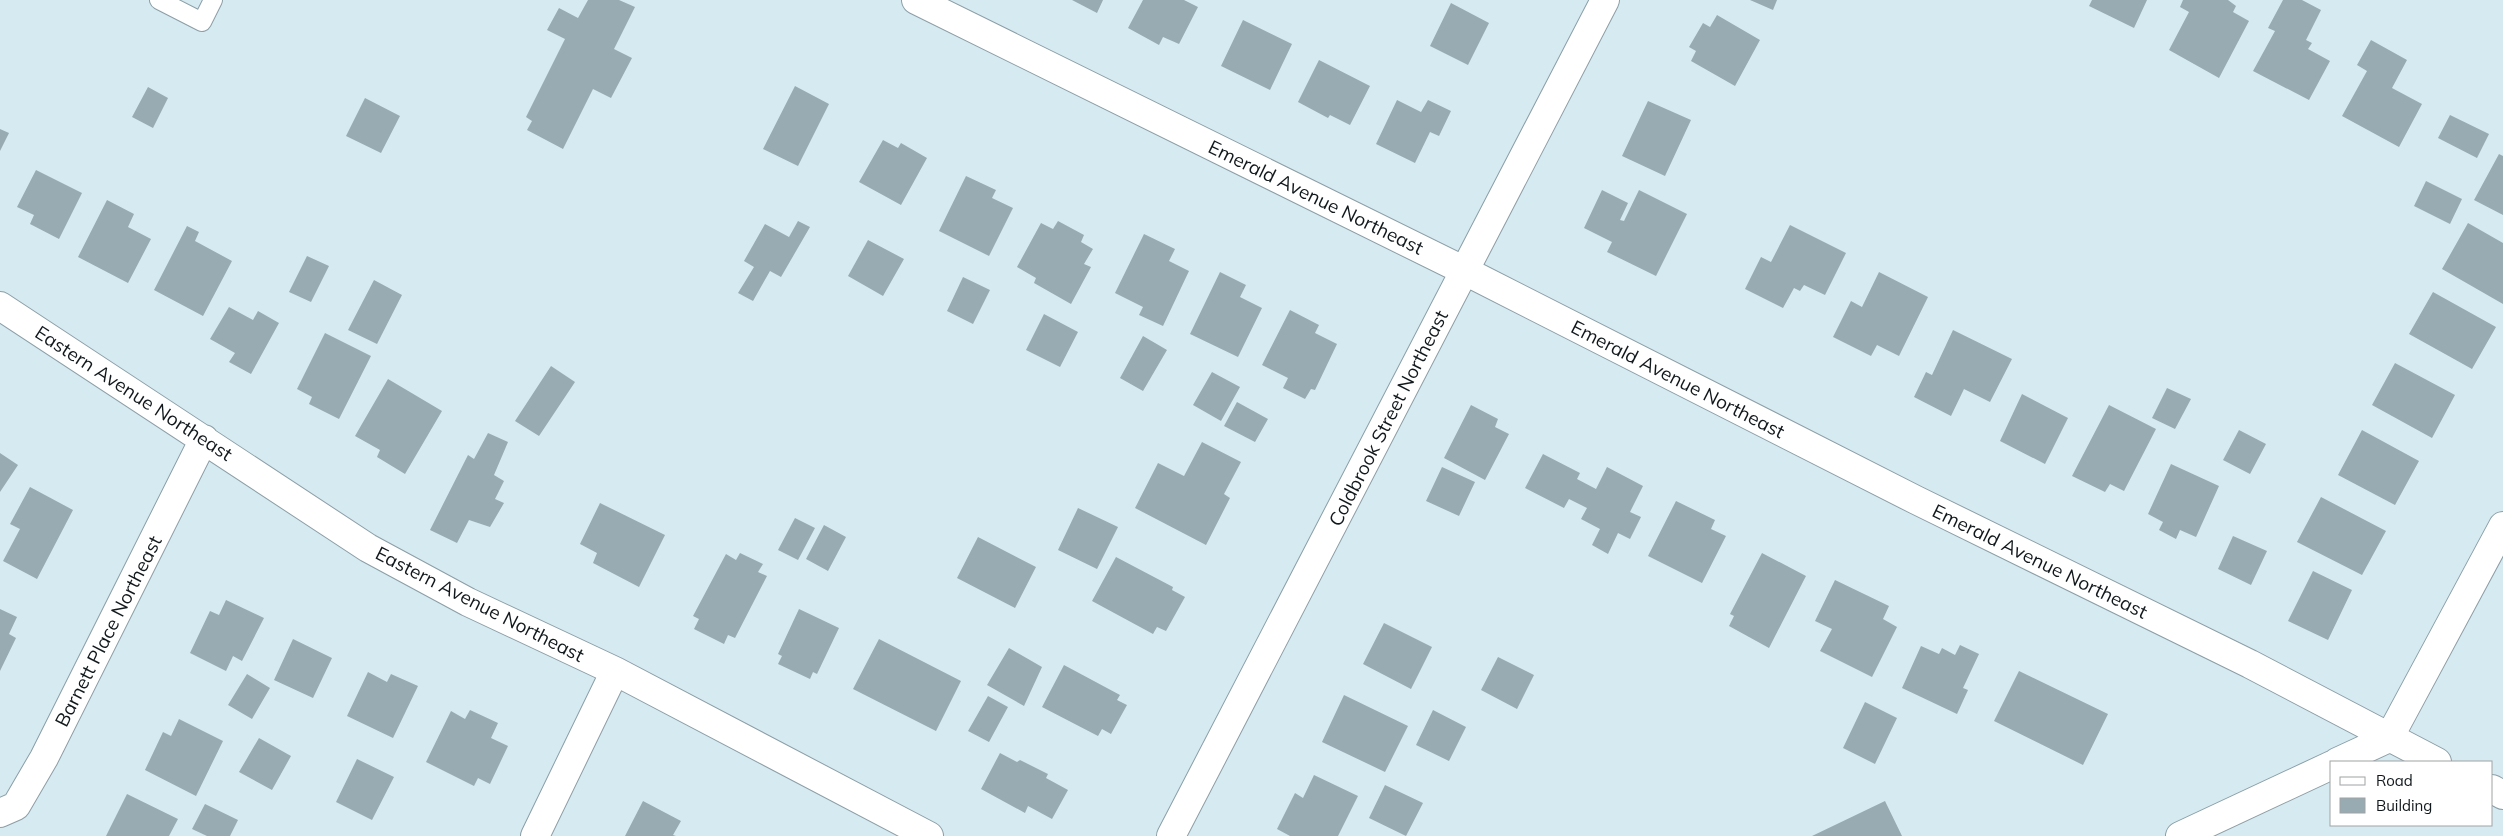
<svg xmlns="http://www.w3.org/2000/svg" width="2503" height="836" font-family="Mulish,sans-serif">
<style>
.building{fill:#98abb3}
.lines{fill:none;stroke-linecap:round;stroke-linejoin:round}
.service-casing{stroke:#8c9ea6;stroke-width:20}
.minor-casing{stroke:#8c9ea6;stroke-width:30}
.service{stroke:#fff;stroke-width:18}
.minor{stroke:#fff;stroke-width:28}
.labels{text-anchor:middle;stroke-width:5;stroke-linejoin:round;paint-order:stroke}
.street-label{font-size:19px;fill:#11181b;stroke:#fff}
</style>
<rect width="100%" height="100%" fill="#d6eaf2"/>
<path class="building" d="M588 0H619L635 7 614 49 632 58 611 98 593 89 563 149 527 130 532 121 526 117 565 39 547 30 559 8 578 18Z
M1072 0H1103L1097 13Z
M1143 0H1184L1198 7 1179 44 1163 37 1159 45 1128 28Z
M1750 0H1777L1773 10Z
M2092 0H2147L2134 28 2089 6Z
M2183 0H2228L2236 6 2233 12 2249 21 2219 78 2169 50 2189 12 2180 7Z
M2283 0H2302L2321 10 2306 40 2312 43 2308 49 2330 61 2309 100 2253 71 2275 31 2268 28Z
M1451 3 1489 23 1468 65 1430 46Z
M1717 15 1760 40 1735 86 1691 61 1696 51 1689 47 1703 23 1710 27Z
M1243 20 1292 44 1270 90 1221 66Z
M2371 40 2407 60 2392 88 2422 104 2399 147 2342 116 2367 71 2357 65Z
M1319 60 1370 86 1350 125 1330 115 1328 118 1298 102Z
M795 86 829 104 798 166 763 149Z
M148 87 168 98 153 128 132 117Z
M365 98 400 116 381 153 346 136Z
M1397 100 1421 112 1428 100 1451 111 1439 136 1430 132 1415 163 1376 144Z
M1648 101 1691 120 1665 176 1622 156Z
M2450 115 2489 134 2477 158 2438 138Z
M0 129 9 133 0 151Z
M883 140 898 148 901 143 927 158 901 205 859 182Z
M2499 154 2503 156V215L2474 200Z
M36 170 82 193 59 239 30 224 34 215 17 207Z
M966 176 996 190 992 198 1013 208 989 256 939 231Z
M2426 181 2462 199 2450 224 2414 206Z
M1602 190 1628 203 1620 220 1624 221 1639 190 1687 214 1656 276 1607 252 1612 242 1584 228Z
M107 200 134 214 128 227 151 239 128 283 78 257Z
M798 221 810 227 781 277 770 271 753 301 738 293 754 267 744 261 765 224 789 237Z
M1058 221 1084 235 1081 242 1093 249 1084 264 1091 267 1071 304 1034 283 1036 278 1017 267 1041 223 1053 229Z
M2468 223 2503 243V304L2442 269Z
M1790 225 1846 253 1825 295 1804 285 1800 291 1794 288 1783 308 1745 289 1761 257 1771 262Z
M187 226 199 232 195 241 232 261 203 316 154 290Z
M1144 234 1175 249 1169 261 1189 271 1163 326 1139 315 1143 307 1115 293Z
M868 240 904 259 883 296 848 276Z
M307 256 329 266 311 302 289 292Z
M1220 272 1246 285 1240 297 1262 308 1238 357 1190 334Z
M1879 272 1928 297 1899 356 1877 345 1871 356 1833 337 1851 301 1862 307Z
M963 277 990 290 973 324 947 311Z
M374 280 402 295 377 344 348 330Z
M2433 292 2496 327 2472 369 2409 334Z
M229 307 253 320 258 311 279 323 251 374 229 362 235 353 210 339Z
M1290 310 1319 325 1315 333 1337 344 1315 390 1311 389 1305 399 1283 388 1288 378 1262 365Z
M1044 314 1078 332 1060 367 1026 350Z
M1953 330 2012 359 1990 402 1964 389 1951 416 1914 397 1926 372 1932 375Z
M325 333 371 356 339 419 309 404 312 397 297 389Z
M1143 336 1167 350 1143 391 1120 378Z
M2395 363 2455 395 2432 438 2372 405Z
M551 366 575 382 539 436 515 421Z
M1212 372 1240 387 1221 421 1193 405Z
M388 379 442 411 405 474 377 457 380 450 355 436Z
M2167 388 2191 399 2175 429 2152 418Z
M2022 394 2068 418 2045 464 2000 441Z
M1237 402 1268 419 1255 442 1224 426Z
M1471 405 1498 419 1495 427 1509 434 1485 480 1444 458Z
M2109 405 2156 429 2124 491 2110 484 2105 492 2072 476Z
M2239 430 2266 444 2250 474 2223 460Z
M2362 430 2419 461 2395 505 2338 475Z
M488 433 508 442 494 475 504 481 495 499 504 503 490 527 469 520 457 543 430 530 468 455 474 459Z
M1202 442 1241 462 1224 494 1230 498 1206 545 1135 508 1158 463 1184 476Z
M0 453 18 465 0 492Z
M1543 454 1580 473 1577 479 1596 489 1607 467 1643 486 1630 512 1641 517 1630 539 1618 533 1608 554 1592 545 1600 529 1581 519 1587 508 1569 499 1564 508 1525 488Z
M2171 464 2219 486 2196 537 2180 530 2176 539 2159 530 2163 522 2148 514Z
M1442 467 1475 482 1459 516 1426 501Z
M30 487 73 510 37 579 3 561 20 529 10 524Z
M2321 497 2386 531 2362 575 2297 542Z
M1676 501 1715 520 1711 529 1726 536 1702 583 1648 556Z
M600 503 665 535 639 587 593 563 597 553 580 544Z
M1078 508 1118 527 1097 569 1058 550Z
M795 518 815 528 798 560 778 550Z
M824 525 846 537 828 571 806 559Z
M2233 536 2267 551 2251 585 2218 569Z
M978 537 1036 567 1015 608 957 578Z
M740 553 763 564 758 572 767 576 735 638 728 635 724 644 694 629 699 619 693 616 726 554 736 560Z
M1762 553 1806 576 1769 648 1729 626 1734 616 1730 614Z
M1116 557 1173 587 1172 590 1185 597 1166 631 1157 627 1153 634 1092 601Z
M2313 571 2352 590 2328 640 2288 621Z
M1835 580 1889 606 1883 619 1897 627 1872 677 1820 651 1832 629 1815 621Z
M226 600 264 618 242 661 233 656 226 671 190 653 210 611 219 615Z
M0 609 17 617 9 634 16 638 0 671Z
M799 609 839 628 817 674 813 672 810 679 778 664 782 656 778 654Z
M1384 623 1432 647 1411 689 1363 664Z
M293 639 332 658 313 698 274 680Z
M879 639 961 681 936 731 853 689Z
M1960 645 1979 654 1963 688 1968 690 1957 714 1902 688 1921 646 1939 654 1942 648 1955 655Z
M1009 648 1042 667 1024 706 987 685Z
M1498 657 1534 675 1517 709 1481 690Z
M1064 665 1120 695 1117 700 1127 705 1111 734 1102 729 1098 736 1042 707Z
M2019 671 2108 714 2083 765 1994 721Z
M368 672 387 682 391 674 418 686 393 738 347 716Z
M247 674 270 688 252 719 228 705Z
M1344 695 1408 726 1385 772 1322 742Z
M988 696 1008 707 989 742 968 731Z
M1865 702 1897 718 1875 764 1843 748Z
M470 710 498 723 491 738 508 746 490 784 478 778 474 786 426 762 451 711 465 719Z
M1433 710 1466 727 1449 761 1416 745Z
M179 719 223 741 196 796 145 770 163 732 171 736Z
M259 738 291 756 272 790 239 772Z
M1000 753 1017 762 1020 760 1048 774 1046 778 1068 790 1052 819 1028 806 1025 813 981 789Z
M357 759 394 777 372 820 336 802Z
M1314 775 1358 796 1338 836H1290L1277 829 1295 793 1303 798Z
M1385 785 1423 803 1406 836 1369 818Z
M127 794 178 819 169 836H106Z
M643 801 681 821 673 835 676 836H625Z
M1885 801 1902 836H1812Z
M205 804 238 820 230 836H207L192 829Z"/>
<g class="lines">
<g class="service-casing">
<path id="service" d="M159 0 202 22 213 0"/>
</g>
<g class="minor-casing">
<path id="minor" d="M916 0 1465 271 1916 500 2250 664 2437 762
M0 306 368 548 468 602 615 671 929 836
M2337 762 2389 738 2503 526
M2492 789 2503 795
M0 813 16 806 44 758 204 439
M535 836 615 671
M1171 836 1605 0
M2180 836 2332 765"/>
</g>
<use href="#service" class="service"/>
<use href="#minor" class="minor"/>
</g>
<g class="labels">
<g class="street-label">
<text transform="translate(1316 197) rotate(26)" y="7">Emerald Avenue Northeast</text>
<text transform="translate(1678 379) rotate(27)" y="7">Emerald Avenue Northeast</text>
<text transform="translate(134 393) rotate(33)" y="7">Eastern Avenue Northeast</text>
<text transform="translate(1388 418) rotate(-63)" y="7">Coldbrook Street Northeast</text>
<text transform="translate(2040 561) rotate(26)" y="7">Emerald Avenue Northeast</text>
<text transform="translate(480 604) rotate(27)" y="7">Eastern Avenue Northeast</text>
<text transform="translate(108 631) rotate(-63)" y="7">Barnett Place Northeast</text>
</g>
</g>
<rect x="2330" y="761" width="162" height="65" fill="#ffffff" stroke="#a0a3a4"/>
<rect x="2340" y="777" width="25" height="8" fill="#ffffff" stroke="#a0a3a4"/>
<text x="2376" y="786" font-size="15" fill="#11181b">Road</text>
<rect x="2340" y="798" width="25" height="15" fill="#98abb3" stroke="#a0a3a4"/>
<text x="2376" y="811" font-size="15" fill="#11181b">Building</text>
</svg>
